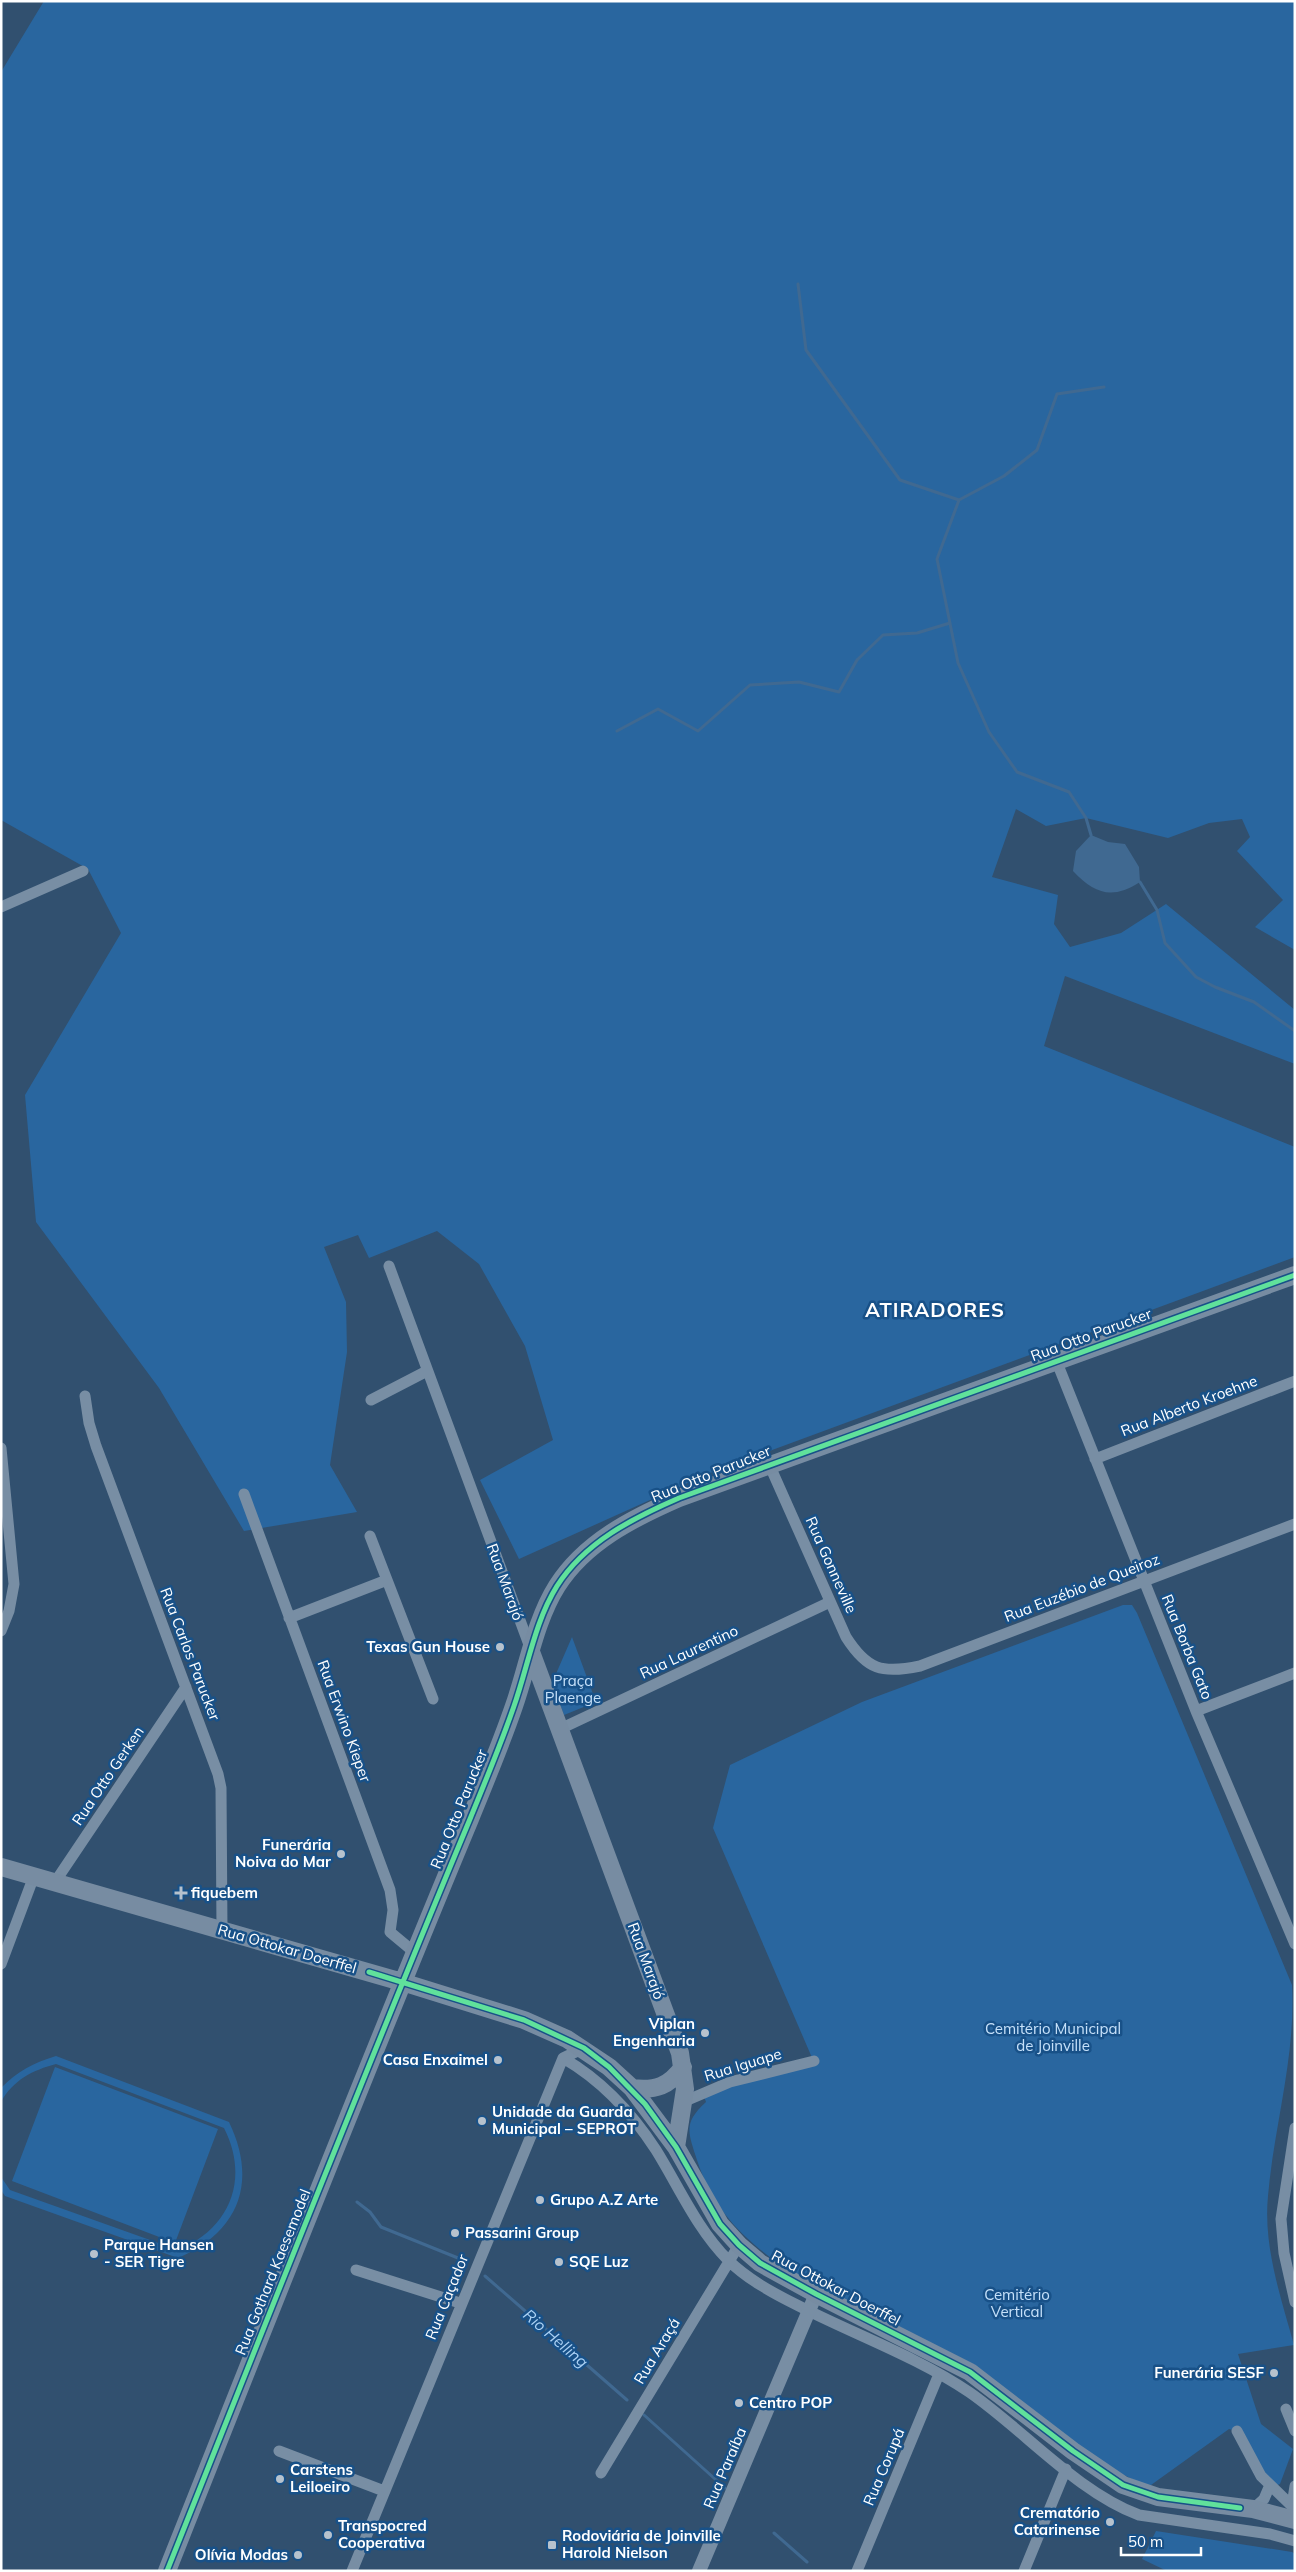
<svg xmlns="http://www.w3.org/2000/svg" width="1296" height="2572" font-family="Mulish,sans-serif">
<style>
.green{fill:#29669f}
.water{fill:#406991}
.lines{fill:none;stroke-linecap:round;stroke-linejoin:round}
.stream{stroke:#406991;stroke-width:3}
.minor{stroke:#788ea4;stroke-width:11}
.tertiary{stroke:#788ea4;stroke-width:14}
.primary{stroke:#778ca2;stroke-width:18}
.cycleway-casing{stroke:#185188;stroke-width:8}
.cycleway{stroke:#60e19b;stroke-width:5}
.poi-dot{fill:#b7c2cd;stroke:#185188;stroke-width:2}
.labels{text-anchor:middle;stroke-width:5;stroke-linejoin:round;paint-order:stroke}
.street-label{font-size:15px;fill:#fff;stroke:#185188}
.poi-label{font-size:15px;font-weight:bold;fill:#fff;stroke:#185188;text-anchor:start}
.park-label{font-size:15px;fill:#c6e1fa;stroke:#185188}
.water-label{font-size:16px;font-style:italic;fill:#acd2f5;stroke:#185188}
.district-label{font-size:20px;font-weight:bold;letter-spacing:1px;fill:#fff;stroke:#185188}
</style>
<rect width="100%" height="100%" fill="#31506f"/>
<path class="green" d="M44 1H1295V950L1255 927 1283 900 1237 851 1250 837 1242 819 1209 823 1168 838 1086 818 1046 826 1016 809 992 877 1058 895 1054 924 1070 947 1121 933 1166 904 1295 1010V1064L1065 976 1044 1046 1295 1147V1257L710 1473 519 1559 480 1480 553 1440 525 1346 479 1264 437 1231 369 1258 358 1235 324 1247 346 1302 347 1352 330 1465 357 1512 244 1531 159 1388 36 1222 25 1095 121 933 88 869 1 820V72Z
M1123 1605H1132L1137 1613 1292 1985C1296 2056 1274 2126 1268 2196 1263 2246 1281 2298 1294 2345L1238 2354 1261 2424 1293 2449 1280 2484 1275 2486 1271 2483 1241 2432 1229 2429 1151 2485 1142 2484 1122 2474 797 2277C750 2244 715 2216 697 2160 688 2132 683 2123 706 2102L703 2093 813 2060 713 1828 730 1765 862 1702Z
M572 1637 596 1702 564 1715 552 1683Z
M56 2056 229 2122C258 2182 239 2232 178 2258L5 2196 1 2190V2177L10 2190 178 2250C230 2229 250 2179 224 2128L56 2064C33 2070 13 2080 1 2102V2088C18 2071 33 2063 56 2056Z
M55 2067 218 2129 175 2243 12 2181Z
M1156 2531 1292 2552 1295 2554V2571H1167L1142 2559Z"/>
<path class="water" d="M1091 835 1108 842 1125 844 1139 867 1140 882C1112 900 1095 894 1073 871L1076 851Z"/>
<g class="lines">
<path class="stream" d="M798 284 806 350 900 480 959 500
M617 731 658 709 698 731 750 685 799 682 839 692 857 660 883 635 917 633 950 623
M1091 835 1086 818 1069 792 1017 772 989 732 958 663 937 559 959 500 1004 476 1037 450 1057 394 1104 387
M1140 882 1157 910 1165 943 1196 977 1215 987 1254 1002 1295 1031
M357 2202 370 2212 381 2227 458 2258
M485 2276 627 2400
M644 2415 725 2488
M774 2533 807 2562"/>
<path class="minor" d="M1 907 83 871
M389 1266 531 1650
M1056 1360 1196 1711 1295 1944
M85 1396 89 1423 96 1446 218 1774 221 1788 222 1931
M371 1400 427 1371
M1 1448 14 1584 9 1611 1 1631
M1095 1459 1295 1381
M769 1464 846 1637C867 1670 882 1674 920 1666L1295 1524
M244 1494 390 1890 393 1910 390 1932 414 1952
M370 1536 433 1699
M289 1618 387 1580
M1196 1711 1295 1673
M560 1729 830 1602
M55 1882 186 1687
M1 1964 34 1876
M563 2058C601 2080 632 2113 656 2150 679 2187 697 2229 728 2260 747 2279 773 2293 797 2305 853 2334 916 2356 969 2392 1024 2430 1077 2492 1139 2515L1270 2534 1295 2541
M683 2102 730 2082 814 2061
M1295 2128 1281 2219 1284 2253 1295 2302
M356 2270 460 2303
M1286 2409 1295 2431
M1237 2431 1261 2476 1295 2509
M279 2451 384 2491
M601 2473 739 2245
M1292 2505 1295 2486
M1253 2509 1264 2499 1270 2485
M352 2571 563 2058 584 2048
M857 2571 939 2374
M1024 2571 1066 2469"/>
<path class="tertiary" d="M699 2571 816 2294"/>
<path class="primary" d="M531 1652 680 2053 685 2089 676 2147
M1 1867 402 1982 524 2020 567 2039 609 2067 632 2088 676 2147 720 2224 739 2245 760 2263 816 2294 970 2372 1073 2451 1123 2485 1158 2497 1253 2509 1295 2520
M632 2088C656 2091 669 2086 683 2067
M167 2571C267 2320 366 2068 470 1819 485 1782 501 1744 514 1706 528 1666 535 1621 557 1586 585 1542 633 1518 679 1498L1295 1275"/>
<g class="cycleway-casing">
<path id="cycleway" d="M369 1972 524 2020 584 2048 609 2067 645 2104 676 2147 720 2224 739 2245 760 2263 816 2294 970 2372 1073 2451 1123 2485 1158 2497 1240 2508
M167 2571C267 2320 366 2068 470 1819 485 1782 501 1744 514 1706 528 1666 535 1621 557 1586 585 1542 633 1518 679 1498L1295 1275"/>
</g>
<use href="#cycleway" class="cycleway"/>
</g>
<g class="poi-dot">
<circle cx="500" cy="1647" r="5"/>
<circle cx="341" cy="1854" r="5"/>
<path d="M178.5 1885.5h5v5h5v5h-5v5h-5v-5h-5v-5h5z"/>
<circle cx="705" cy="2033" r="5"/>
<circle cx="498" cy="2060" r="5"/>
<circle cx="482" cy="2121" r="5"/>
<circle cx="540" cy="2200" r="5"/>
<circle cx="455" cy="2233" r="5"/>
<circle cx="94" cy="2254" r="5"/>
<circle cx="559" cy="2262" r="5"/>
<circle cx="1274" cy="2373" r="5"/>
<circle cx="739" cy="2403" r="5"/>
<circle cx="280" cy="2479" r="5"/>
<circle cx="1110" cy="2522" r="5"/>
<circle cx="328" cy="2535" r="5"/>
<rect x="547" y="2540" width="10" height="10" rx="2.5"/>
<circle cx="298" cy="2555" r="5"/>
</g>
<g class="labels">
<g class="street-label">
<text transform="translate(1091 1335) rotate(-20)" y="5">Rua Otto Parucker</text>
<text transform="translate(1189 1406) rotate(-21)" y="5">Rua Alberto Kroehne</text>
<text transform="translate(711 1474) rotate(-22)" y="5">Rua Otto Parucker</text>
<text transform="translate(831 1565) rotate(66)" y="5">Rua Gonneville</text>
<text transform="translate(505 1582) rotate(70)" y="5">Rua Marajó</text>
<text transform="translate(1082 1588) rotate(-21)" y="5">Rua Euzébio de Queiroz</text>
<text transform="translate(1187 1647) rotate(68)" y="5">Rua Borba Gato</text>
<text transform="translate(689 1652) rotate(-25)" y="5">Rua Laurentino</text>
<text transform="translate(190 1654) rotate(69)" y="5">Rua Carlos Parucker</text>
<text transform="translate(344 1721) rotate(70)" y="5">Rua Erwino Kieper</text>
<text transform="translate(108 1776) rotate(-56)" y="5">Rua Otto Gerken</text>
<text transform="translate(459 1809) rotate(-68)" y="5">Rua Otto Parucker</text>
<text transform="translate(287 1949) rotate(16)" y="5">Rua Ottokar Doerffel</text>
<text transform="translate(646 1961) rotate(70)" y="5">Rua Marajó</text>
<text transform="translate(743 2065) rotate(-17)" y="5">Rua Iguape</text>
<text transform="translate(273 2272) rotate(-68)" y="5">Rua Gothard Kaesemodel</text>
<text transform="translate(836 2288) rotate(28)" y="5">Rua Ottokar Doerffel</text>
<text transform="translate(447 2297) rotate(-68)" y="5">Rua Caçador</text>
<text transform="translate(657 2351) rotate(-59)" y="5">Rua Araçá</text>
<text transform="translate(884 2467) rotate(-67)" y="5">Rua Corupá</text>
<text transform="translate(725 2468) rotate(-67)" y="5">Rua Paraíba</text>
</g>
<g class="poi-label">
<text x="490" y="1652" text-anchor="end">Texas Gun House</text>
<text x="331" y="1850" text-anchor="end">Funerária<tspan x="331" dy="17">Noiva do Mar</tspan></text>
<text x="191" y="1898">fiquebem</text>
<text x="695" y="2029" text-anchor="end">Viplan<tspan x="695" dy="17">Engenharia</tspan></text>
<text x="488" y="2065" text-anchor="end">Casa Enxaimel</text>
<text x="492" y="2117">Unidade da Guarda<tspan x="492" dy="17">Municipal – SEPROT</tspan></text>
<text x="550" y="2205">Grupo A.Z Arte</text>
<text x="465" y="2238">Passarini Group</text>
<text x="104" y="2250">Parque Hansen<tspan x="104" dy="17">- SER Tigre</tspan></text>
<text x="569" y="2267">SQE Luz</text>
<text x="1264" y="2378" text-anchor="end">Funerária SESF</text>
<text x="749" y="2408">Centro POP</text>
<text x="290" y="2475">Carstens<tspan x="290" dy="17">Leiloeiro</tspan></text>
<text x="1100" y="2518" text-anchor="end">Crematório<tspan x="1100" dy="17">Catarinense</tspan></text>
<text x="338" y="2531">Transpocred<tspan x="338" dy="17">Cooperativa</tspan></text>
<text x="562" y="2541">Rodoviária de Joinville<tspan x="562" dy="17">Harold Nielson</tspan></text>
<text x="288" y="2560" text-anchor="end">Olívia Modas</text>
</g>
<g class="park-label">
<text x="573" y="1686">Praça<tspan x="573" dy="17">Plaenge</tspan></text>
<text x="1053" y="2034">Cemitério Municipal<tspan x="1053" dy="17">de Joinville</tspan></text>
<text x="1017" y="2300">Cemitério<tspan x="1017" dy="17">Vertical</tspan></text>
</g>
<g class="water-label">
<text transform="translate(556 2338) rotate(41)" y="6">Rio Helling</text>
</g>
<g class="district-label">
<text x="935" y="1317">ATIRADORES</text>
</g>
</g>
<rect width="1296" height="2572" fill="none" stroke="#ffffff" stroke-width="5"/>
<path d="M1121 2547v8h80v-8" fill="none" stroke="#ffffff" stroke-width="2.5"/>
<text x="1128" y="2547" font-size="15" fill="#ffffff" stroke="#185188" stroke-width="4" paint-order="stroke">50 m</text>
</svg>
